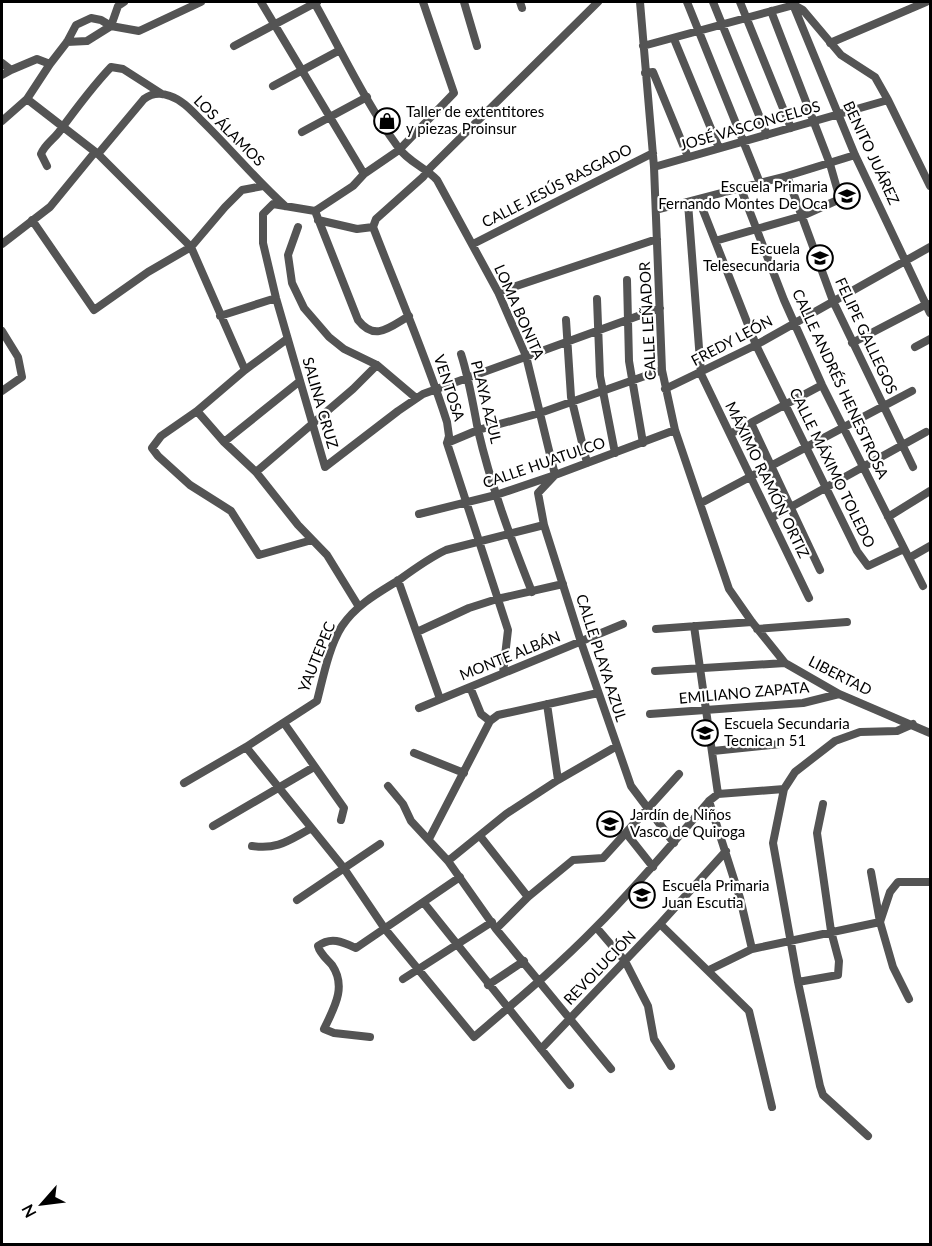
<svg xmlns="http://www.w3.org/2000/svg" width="932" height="1246" font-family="Lato,sans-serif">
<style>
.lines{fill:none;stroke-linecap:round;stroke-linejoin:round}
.minor{stroke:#545454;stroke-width:8}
.labels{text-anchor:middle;stroke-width:4.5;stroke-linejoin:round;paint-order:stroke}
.poi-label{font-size:15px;fill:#000;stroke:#fff;text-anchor:start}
.street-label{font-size:15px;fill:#000;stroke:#fff}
</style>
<rect width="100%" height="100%" fill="#fff"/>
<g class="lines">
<path class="minor" d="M261 2 364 174
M314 2C341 50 365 102 398 147 407 161 426 168 437 180L498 292 526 356 555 475 538 493 544 525 581 642 631 786 674 843
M423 2 454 93 399 150 364 174 353 186 315 211 273 204 263 214V243L276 298 325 467 398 411 423 394 660 308
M464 2 477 46
M520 2 522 8
M640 2 654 167 662 370 675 430 729 589 752 622 785 663 839 694 930 733
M687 2 760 183
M713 2 767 135
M740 2 791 128
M792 2 855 155 930 313
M794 5 803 10 841 55 875 77 888 100 930 186
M674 39 719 148
M67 42 87 41 111 26 118 6 124 2
M830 43 926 2
M234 46 317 2
M643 46 794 5
M2 63 11 70 37 59 50 64
M645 73 653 72 688 157
M2 75 11 70
M273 86 340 50
M27 99 98 154 191 247 245 370
M2 121 27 99 50 64 67 42 76 25 91 18 101 20 111 26 139 31 201 2
M302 132 367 97
M98 154 144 99C152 93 160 92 170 96 182 100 191 110 200 119 229 147 255 179 285 206
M47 166 41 154C45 144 53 140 59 132 75 110 92 87 111 67L123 69 162 94
M654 167 888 100
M787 176 833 301 913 467
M741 189 784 300 822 385 923 586
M699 200 756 345 857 551 868 566 904 549
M688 203 701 374 809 598
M656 210 787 176 855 155
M315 211 358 320C375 342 390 327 409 316
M32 220 94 310 148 272 191 247 225 207 242 190 263 186
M318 220 357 229 373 227
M298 227 288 255 292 283 304 308 329 337 344 349 377 365 416 398
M715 241 802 216 840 199 830 164 771 11
M2 244 50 207 95 152
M473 244 653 153
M627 280 629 361 643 443
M498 292 657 239
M597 299 600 376 615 453
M220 316 276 298
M566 320 571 397 587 463
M2 331 18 357 22 377 2 391
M287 339 245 370 197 411 161 436 152 448 158 456 190 485 231 511 259 555 312 540
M852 343 927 304
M915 347 930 339
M461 354C469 379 473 404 478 430 491 486 511 539 532 592
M665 389 756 345 930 247
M197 411 224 442 256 472 298 525 327 555 359 607
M751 423 820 570
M730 434 822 385
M224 442 300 381
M447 443 478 430 540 413 662 370
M256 472 353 389 377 365
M701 503 912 391
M419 514 496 495 555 475 675 430
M888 517 930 491
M771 518 926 432
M909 558 930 546
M398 580 440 699
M694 626 718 794
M656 629 752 622
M757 629 847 622
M417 632 469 608 497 599 563 584
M655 671 785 663
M503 673 508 630 447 443 449 436 447 422C426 356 398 292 373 227L376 219 423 177 430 168 598 2
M470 687 481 714 490 721
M547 704 558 780
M419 708 623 624
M650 714 803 703 839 694
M284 723 344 808 341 820
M246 747 343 867 385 929 474 1037C516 1001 558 966 596 927 636 887 672 844 709 801L718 794 784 789
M713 751 780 744
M414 753 464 773
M184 783 246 747 317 701C323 678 329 646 342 626 356 605 378 593 399 580 414 569 429 558 446 550L544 525
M388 786 403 804 411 821 448 861 496 929 611 1069
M709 801 740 898 752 949
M213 826 314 767
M626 833 653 867
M480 836 528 897
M429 839 490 721 498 715 598 693
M252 846C278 850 289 840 310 829
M448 861 506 814 558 780 617 746
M871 872 880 922 893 967 909 999
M297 900 380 844
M424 903 570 1085
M660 924 749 1011 772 1107
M596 927 625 961 648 1006 654 1039 671 1066
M496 929 528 897 573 860 603 858 679 774
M709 970 752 949 880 922 890 892 898 882H930
M403 979 492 922
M798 982 838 975 839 961 831 931 817 833 823 804
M488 985 524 961
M370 1037 334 1033 324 1029C334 1008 347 987 332 965 327 959 320 954 318 946 331 936 343 942 356 948L460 877
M541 1049 660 924 726 851
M868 1136 823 1095 820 1086 798 982 773 843 784 789 795 772 835 741 860 732 897 731 913 724"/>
</g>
<defs>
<g id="shop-ring" transform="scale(1.35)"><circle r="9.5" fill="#fff" stroke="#000" stroke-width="1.5"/><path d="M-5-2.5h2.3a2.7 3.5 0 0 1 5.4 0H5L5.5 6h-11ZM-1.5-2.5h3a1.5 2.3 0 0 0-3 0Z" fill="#000"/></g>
<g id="school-ring" transform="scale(1.35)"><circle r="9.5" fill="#fff" stroke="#000" stroke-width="1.5"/><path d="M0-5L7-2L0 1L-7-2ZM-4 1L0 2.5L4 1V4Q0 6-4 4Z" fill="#000"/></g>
</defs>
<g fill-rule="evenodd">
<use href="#shop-ring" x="387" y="121"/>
<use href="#school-ring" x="847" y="196"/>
<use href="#school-ring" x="820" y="258"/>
<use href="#school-ring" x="705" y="733"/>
<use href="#school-ring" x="610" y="824"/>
<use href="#school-ring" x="642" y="895"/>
</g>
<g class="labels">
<g class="poi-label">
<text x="406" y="117">Taller de extentitores<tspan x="406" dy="17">y piezas Proinsur</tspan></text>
<text x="828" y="192" text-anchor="end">Escuela Primaria<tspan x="828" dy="17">Fernando Montes De Oca</tspan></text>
<text x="800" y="254" text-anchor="end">Escuela<tspan x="800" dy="17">Telesecundaria</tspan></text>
<text x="724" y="729">Escuela Secundaria<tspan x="724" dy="17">Tecnica n 51</tspan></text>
<text x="630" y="820">Jardín de Niños<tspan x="630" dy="17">Vasco de Quiroga</tspan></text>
<text x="662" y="891">Escuela Primaria<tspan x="662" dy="17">Juan Escutia</tspan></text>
</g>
<g class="street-label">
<text transform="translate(750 126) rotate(-16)" y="5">JOSÉ VASCONCELOS</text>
<text transform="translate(229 131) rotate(45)" y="5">LOS ÁLAMOS</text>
<text transform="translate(871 153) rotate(65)" y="5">BENITO JUÁREZ</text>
<text transform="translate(557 186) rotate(-27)" y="5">CALLE JESÚS RASGADO</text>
<text transform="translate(519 312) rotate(66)" y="5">LOMA BONITA</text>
<text transform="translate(648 321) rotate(-93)" y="5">CALLE LEÑADOR</text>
<text transform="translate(866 336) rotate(65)" y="5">FELIPE GALLEGOS</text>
<text transform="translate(732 341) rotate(-28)" y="5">FREDY LEÓN</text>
<text transform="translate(840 384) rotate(65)" y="5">CALLE ANDRÉS HENESTROSA</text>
<text transform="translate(449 388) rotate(72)" y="5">VENTOSA</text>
<text transform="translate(486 402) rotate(76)" y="5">PLAYA AZUL</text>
<text transform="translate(320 403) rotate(74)" y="5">SALINA CRUZ</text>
<text transform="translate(544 463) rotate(-19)" y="5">CALLE HUATULCO</text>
<text transform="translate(832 468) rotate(64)" y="5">CALLE MÁXIMO TOLEDO</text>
<text transform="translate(767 480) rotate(64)" y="5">MÁXIMO RAMÓN ORTIZ</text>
<text transform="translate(510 656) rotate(-22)" y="5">MONTE ALBÁN</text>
<text transform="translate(317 657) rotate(-68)" y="5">YAUTEPEC</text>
<text transform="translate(601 658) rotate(72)" y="5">CALLE PLAYA AZUL</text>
<text transform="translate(840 676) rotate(27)" y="5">LIBERTAD</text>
<text transform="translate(744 693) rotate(-5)" y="5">EMILIANO ZAPATA</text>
<text transform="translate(600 968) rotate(-46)" y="5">REVOLUCIÓN</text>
</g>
</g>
<rect width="932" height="1246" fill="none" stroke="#000000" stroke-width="6"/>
<g transform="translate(42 1204) rotate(242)" stroke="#ffffff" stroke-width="4.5" paint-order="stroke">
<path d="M0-4.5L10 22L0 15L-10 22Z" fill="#000000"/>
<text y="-9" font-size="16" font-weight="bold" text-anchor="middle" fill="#000000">N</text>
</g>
</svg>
